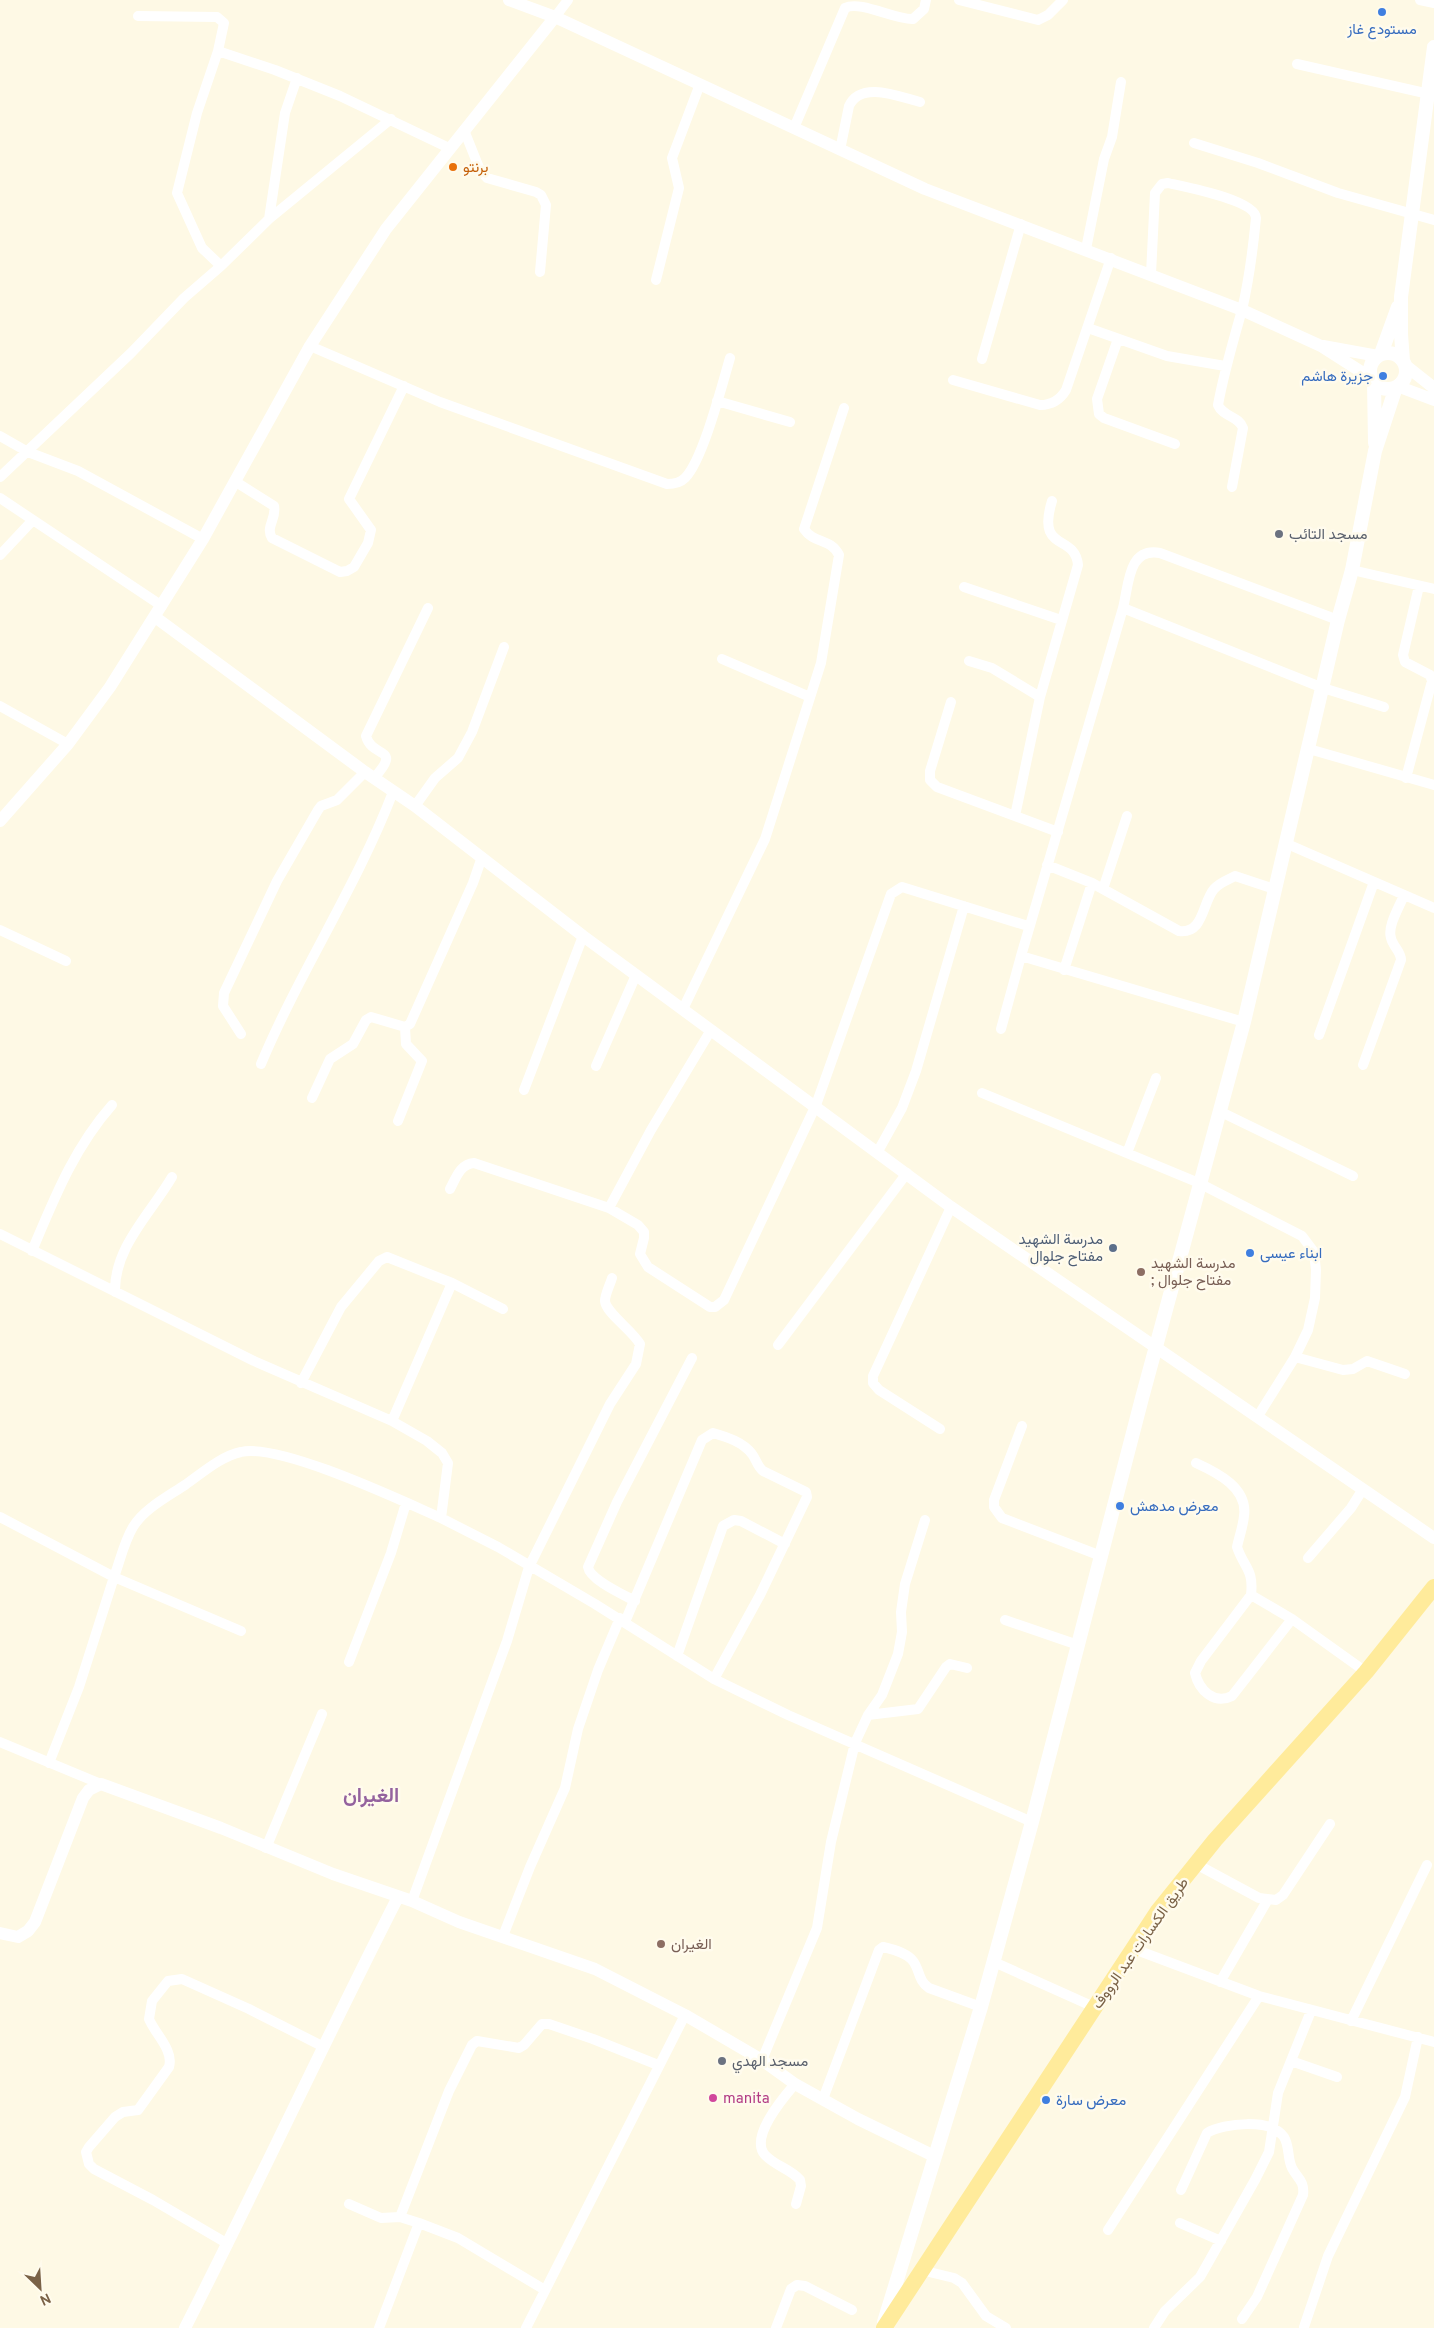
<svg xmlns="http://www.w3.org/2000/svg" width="1434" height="2328" font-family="Overpass,Vazirmatn,sans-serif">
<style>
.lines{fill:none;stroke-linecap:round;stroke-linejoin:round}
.minor{stroke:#fff;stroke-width:10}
.tertiary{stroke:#fff;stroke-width:12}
.secondary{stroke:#fff;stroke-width:14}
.primary{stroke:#ffeb9b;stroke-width:16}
.shop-dot{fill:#3f7fe0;stroke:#fffbed;stroke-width:2}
.food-dot{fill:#e8710a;stroke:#fffbed;stroke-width:2}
.worship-dot{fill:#6b7280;stroke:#fffbed;stroke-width:2}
.service-dot{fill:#5c6f8a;stroke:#fffbed;stroke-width:2}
.education-dot{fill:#8d6e63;stroke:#fffbed;stroke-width:2}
.hotel-dot{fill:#d1479c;stroke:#fffbed;stroke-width:2}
.labels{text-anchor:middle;stroke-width:5;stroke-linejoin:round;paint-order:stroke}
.shop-label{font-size:15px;fill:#366cbe;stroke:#fffbed;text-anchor:start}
.food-label{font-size:15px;fill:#c56008;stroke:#fffbed;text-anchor:start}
.worship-label{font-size:15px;fill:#5b616d;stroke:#fffbed;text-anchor:start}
.service-label{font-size:15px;fill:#4e5e75;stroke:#fffbed;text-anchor:end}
.education-label{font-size:15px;fill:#785e54;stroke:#fffbed;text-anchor:start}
.street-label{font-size:15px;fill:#7a6247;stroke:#fffbed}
.hotel-label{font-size:15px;fill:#b23c85;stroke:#fffbed;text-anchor:start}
.district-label{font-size:20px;font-weight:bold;fill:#94629e;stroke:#fffbed}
</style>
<rect width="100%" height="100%" fill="#fef9e5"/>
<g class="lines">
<path class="minor" d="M959 0 1038 20 1048 15 1063 0
M1420 0 1434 3
M138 16 217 17 224 23 218 51 275 70 340 96 449 148
M555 17 568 0
M218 51 197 113 177 193 202 248 221 266 269 219 391 119
M1297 64 1429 94
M794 128 845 8C860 0 895 20 913 19L924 9 926 0
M464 130 480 170 487 178 536 192 541 195 546 205 540 272
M1194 143 1258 163 1338 193 1434 220
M840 150 849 106C861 80 900 97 920 102
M269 219 285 113 297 78
M1086 249 1104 159 1112 137 1121 82
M1151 274 1155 193 1162 184 1168 183C1185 187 1255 200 1256 218 1253 249 1249 280 1242 310 1233 342 1224 372 1218 405 1223 417 1239 416 1243 428L1232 487
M656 280 679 188 672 158 700 84
M1088 328 1167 356 1225 366
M1118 339 1097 399 1099 414 1104 418 1175 444
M310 346 440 402 667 484C674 484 680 483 685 478 703 460 722 385 730 358
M982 359 1021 224
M953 380 1040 405C1052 405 1060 400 1066 390L1111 258
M717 401 790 422
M0 436 28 452 78 471 203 539
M0 477 131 353 184 298 221 266
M236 482 274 506C277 518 265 527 272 538L340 572 347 571 354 567 368 543 371 530 349 499 404 386
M0 498 162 606
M0 555 32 521
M1352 570 1434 589
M964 587 1061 620
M1123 608 1323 688 1384 707
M722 659 810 697
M969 661 992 668 1040 697
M951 702 930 771V780L937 787 1058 832
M0 706 68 744
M1309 749 1434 785
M374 778C403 746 372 759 366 736L428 608
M1406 778 1432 681 1430 675 1405 662 1403 655 1419 586
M415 806 435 778 458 758 472 732 504 647
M1015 816 1040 697 1078 565C1075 533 1036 553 1052 501
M1285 843 1434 908
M1047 865 1092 883 1179 931C1204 934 1202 903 1214 889 1220 882 1228 880 1235 876L1274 889
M1103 889 1127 816
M0 930 66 961
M1021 956 1123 608C1129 584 1128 547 1160 553L1338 620
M1064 970 1092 883
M683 1009 765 839 821 663 839 555C831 538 814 544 804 529L844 408
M1001 1029 1021 956 1244 1022
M241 1034 223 1006 224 993 277 881 318 810 321 806 337 800 365 772
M1319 1035 1374 882
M261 1064C300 971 357 886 393 792
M1363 1065 1401 960C1401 951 1393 947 1391 938 1387 926 1400 906 1404 895
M596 1066 636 975
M524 1090 583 936
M982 1093 1199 1183 1302 1236 1314 1252 1316 1270 1315 1298 1308 1330 1295 1357 1258 1416
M312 1098 330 1059 353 1044 366 1020 371 1017 405 1027 410 1024 473 883 482 857
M1219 1111 1353 1176
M398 1121 422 1061 406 1044 405 1027
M877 1153 902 1108 916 1071 964 906
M1127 1153 1156 1078
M450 1189C456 1178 460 1164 474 1163L609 1208 638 1225 644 1232V1238L640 1254 648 1267 710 1307H715L724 1300 816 1105 891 894 902 887 1028 926
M609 1208 651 1130 711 1030
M0 1234 254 1361 392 1421 427 1441 442 1453 448 1463 441 1518 498 1547 595 1604 714 1679 788 1715 1032 1822
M32 1251C54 1199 74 1148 112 1105
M115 1292C114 1247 151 1213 172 1177
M778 1345 907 1173
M1295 1357 1343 1370 1353 1369 1367 1361 1405 1374
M301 1383 341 1307 379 1261 387 1257 452 1283 503 1309
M392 1421 452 1283
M1022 1426 994 1500V1507L1002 1518 1101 1556
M940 1429 879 1390 873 1383V1376L951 1207
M1196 1463C1218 1473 1248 1488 1244 1516 1243 1527 1239 1537 1237 1547 1244 1568 1254 1569 1251 1595L1292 1619 1366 1672
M0 1517 114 1577 79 1687 49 1763
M1308 1558 1351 1508 1363 1489
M1251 1595 1201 1661 1195 1673C1199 1690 1214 1705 1232 1696L1292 1619
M635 1601C624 1595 590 1580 588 1567L617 1502 692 1358
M1005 1620 1078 1645
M625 1622 702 1440 713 1433C727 1437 743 1442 752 1454 756 1459 757 1466 763 1471L806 1492 807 1497 760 1595 714 1679
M241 1631 114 1577C120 1561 124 1542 133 1527 144 1509 167 1497 185 1485 201 1474 221 1456 241 1452 280 1443 400 1500 441 1518
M677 1656 723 1526 734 1520 741 1521 785 1544
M349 1662 391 1553 406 1503
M868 1715 918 1709 946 1667 950 1664 967 1668
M0 1742 101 1784
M266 1848 322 1714
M1196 1864 1259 1898 1276 1900 1283 1895 1330 1824
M412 1901 507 1641 529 1567 610 1404 636 1364 640 1344C632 1330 606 1313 605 1301 605 1294 610 1285 612 1278
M503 1936 530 1867 565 1788 578 1729 598 1670 620 1618
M1134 1949 1259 1996 1434 2042
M994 1962 1094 2007
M1220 1982 1267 1901
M1351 2021 1427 1865
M762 2060 817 1928 831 1842 855 1743 868 1715 882 1695 898 1654 902 1632 901 1612 905 1584 925 1520
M1291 2061 1337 2077
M795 2084C784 2097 749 2137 765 2155 775 2166 791 2169 800 2180L801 2186 796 2204
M823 2099 879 1950 883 1947C892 1949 907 1953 913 1961 920 1970 918 1981 929 1988L981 2007
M1181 2190 1207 2133C1224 2123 1271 2118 1284 2137 1290 2147 1287 2158 1292 2168 1297 2178 1305 2181 1303 2195L1257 2297 1242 2319
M349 2204 381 2218 400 2217 419 2223
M400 2217 449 2091 472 2045 477 2041 519 2048 524 2045 542 2024H549L593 2039 658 2065
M1180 2223 1221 2241
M1108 2230 1259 1996
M228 2244 153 2200 94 2169 89 2164 86 2152 89 2147 115 2117 123 2112 138 2110 169 2067C174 2050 155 2034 149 2019L152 2001 168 1981 182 1979 249 2009 322 2046
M921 2270 954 2278 962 2283 986 2316 1006 2328
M1304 2327 1328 2256 1405 2097 1418 2037
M379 2328 419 2223 458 2238 545 2290
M526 2328 685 2015
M776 2328 791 2289 797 2285 805 2286 852 2310
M1154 2328 1165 2311 1200 2277 1255 2180 1269 2152 1278 2093 1311 2011"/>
<path class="tertiary" d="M509 0 555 17 925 189 1242 310 1321 346 1371 378
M1323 346 1378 356
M1405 365 1434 388
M1397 386 1434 400
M155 617 365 772 415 806 583 936 951 1207 1434 1538
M0 821 68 744 110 687 203 539 310 346 386 229 555 17
M0 1933 18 1937 28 1931 35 1922 83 1798 89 1790 101 1784 221 1828 333 1874 412 1901 459 1922 595 1969 685 2015 762 2060 795 2084 858 2119 934 2156
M185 2328C258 2185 325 2040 398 1897"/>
<path class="secondary" d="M1370 371a18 18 0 1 1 36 0a18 18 0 1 1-36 0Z
M1381 354 1398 307
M1403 361 1401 334V297L1434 47
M1374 382 1375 443
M884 2322 981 2007 1032 1822 1142 1398 1244 1022 1338 620 1352 570 1375 451 1396 387"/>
<path class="primary" d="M884 2328 1158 1911 1215 1840 1366 1672 1434 1587"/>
</g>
<g class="shop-dot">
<circle cx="1382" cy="12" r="5"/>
<circle cx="1383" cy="376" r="5"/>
<circle cx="1250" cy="1253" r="5"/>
<circle cx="1120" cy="1506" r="5"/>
<circle cx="1046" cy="2100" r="5"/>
</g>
<circle class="food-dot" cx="453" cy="167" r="5"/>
<g class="worship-dot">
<circle cx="1279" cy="534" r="5"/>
<circle cx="722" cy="2061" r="5"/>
</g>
<circle class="service-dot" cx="1113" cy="1248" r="5"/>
<g class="education-dot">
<circle cx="1141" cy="1272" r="5"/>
<circle cx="661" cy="1944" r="5"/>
</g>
<circle class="hotel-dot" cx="713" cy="2098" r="5"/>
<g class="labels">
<g class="shop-label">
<text x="1382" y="34" text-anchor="middle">مستودع غاز</text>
<text x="1373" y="381" text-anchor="end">جزيرة هاشم</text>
<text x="1260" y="1258">ابناء عيسى</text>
<text x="1130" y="1511">معرض مدهش</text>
<text x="1056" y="2105">معرض سارة</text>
</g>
<g class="food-label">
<text x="463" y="172">برنتو</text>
</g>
<g class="worship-label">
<text x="1289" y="539">مسجد التائب</text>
<text x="732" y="2066">مسجد الهدي</text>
</g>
<g class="service-label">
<text x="1103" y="1244">مدرسة الشهيد<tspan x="1103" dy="17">مفتاح جلوال</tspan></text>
</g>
<g class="education-label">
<text x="1151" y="1268">مدرسة الشهيد<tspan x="1151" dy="17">; مفتاح جلوال</tspan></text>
<text x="671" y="1949">الغيران</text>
</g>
<g class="street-label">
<text transform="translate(1140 1943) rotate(-55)" y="5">طريق الكسارات عبد الرووف</text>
</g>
<g class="hotel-label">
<text x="723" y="2103">manita</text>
</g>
<g class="district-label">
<text x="371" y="1802">الغيران</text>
</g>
</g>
<g transform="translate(40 2288) rotate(155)" stroke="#fffbed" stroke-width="4" paint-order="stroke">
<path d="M0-4L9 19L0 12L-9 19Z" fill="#7a6247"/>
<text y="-8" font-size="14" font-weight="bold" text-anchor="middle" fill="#7a6247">N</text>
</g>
</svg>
